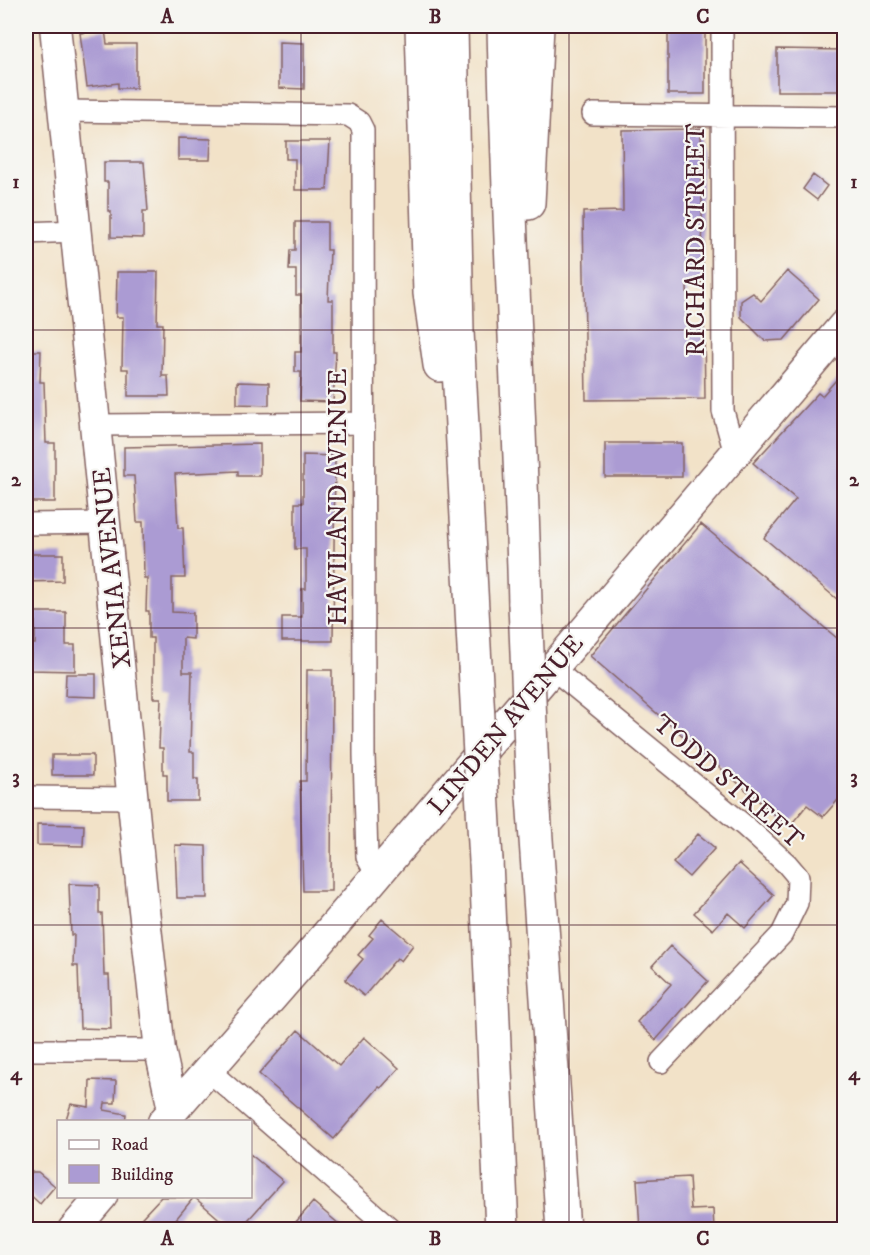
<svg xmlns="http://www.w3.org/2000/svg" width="870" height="1255" font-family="'IM FELL DW Pica',serif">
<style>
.building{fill:#ab9bd3}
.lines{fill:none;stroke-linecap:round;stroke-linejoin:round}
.street-casing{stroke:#856362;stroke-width:24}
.secondary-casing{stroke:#856362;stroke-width:33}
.highway-casing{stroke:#856362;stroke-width:36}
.street{stroke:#fff;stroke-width:21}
.secondary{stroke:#fff;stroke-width:30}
.highway{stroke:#fff;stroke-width:33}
.highway-bridge-casing{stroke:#856362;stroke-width:36;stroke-linecap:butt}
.highway-bridge{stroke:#fff;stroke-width:33}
.grid{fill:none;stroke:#4a1f2b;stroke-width:1.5;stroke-opacity:0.55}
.labels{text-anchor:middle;stroke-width:4.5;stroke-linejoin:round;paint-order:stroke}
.street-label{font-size:26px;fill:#4a1f2b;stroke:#f6f6f2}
.neatline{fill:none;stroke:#4a1f2b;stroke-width:2}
.grid-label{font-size:20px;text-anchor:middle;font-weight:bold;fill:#4a1f2b}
</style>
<rect width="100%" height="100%" fill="#f6f6f2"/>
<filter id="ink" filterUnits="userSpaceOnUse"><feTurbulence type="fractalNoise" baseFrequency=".0167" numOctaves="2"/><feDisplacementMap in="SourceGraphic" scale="12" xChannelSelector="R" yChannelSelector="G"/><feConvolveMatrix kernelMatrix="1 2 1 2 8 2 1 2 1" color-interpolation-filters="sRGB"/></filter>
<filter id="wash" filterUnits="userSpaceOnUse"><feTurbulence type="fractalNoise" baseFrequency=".008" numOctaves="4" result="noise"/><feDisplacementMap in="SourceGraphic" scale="24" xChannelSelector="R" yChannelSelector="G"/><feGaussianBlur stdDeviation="1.35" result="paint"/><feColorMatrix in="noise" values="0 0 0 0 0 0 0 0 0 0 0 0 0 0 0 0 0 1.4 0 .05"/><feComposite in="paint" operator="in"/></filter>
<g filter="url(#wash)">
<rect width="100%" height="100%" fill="#f2e2c8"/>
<g id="blocks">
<path class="building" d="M668 26H705V94H668Z
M105 30 107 44H136V88H118V83L87 87 80 33Z
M279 42 304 43V89L279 88Z
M777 49 844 50V91H777Z
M701 129 703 283H687L688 327H704L705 399 586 400 583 212 623 211 622 130Z
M178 138 211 139 210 160H178Z
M286 141H330L327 190H295V159H286Z
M104 162H144L148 211H143V238L111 237V211H108V182H104Z
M813 175 827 186 817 200 803 189Z
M295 222H327V250H330L328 300H333V352H336L333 402 300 401 301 372H295V352H301V295H296V270H289L290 250H295Z
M787 271 819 299 784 340 765 341 741 317V301L753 293 761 301Z
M117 272H158L157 324H163L162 376H168L169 396H128V369H122L123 317H116Z
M26 351H41L40 382H44L46 443H55V502H26Z
M844 371V605L764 538 796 499 753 463 818 393 822 396Z
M237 382 269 383V405L237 404Z
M605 443H682V477H605Z
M260 444V476H238V471L175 474 178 528H183L185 578H172V612L193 613V639L183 638V672H192L190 752H194V779H198V801H167V774H163V748H159L161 698H153V638H149V611H146L147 578H144L143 522H137L134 476H124V447Z
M303 455 335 456 333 641H282V617H302V589H306V549H295V503H303Z
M701 524 844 644V793L823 817 807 805 789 827 590 656Z
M26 554H63V581L26 582Z
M35 612H66V645H75V671L30 670 31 644H35Z
M307 670H332L331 891H303L300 781H306Z
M66 674H96V697L65 696Z
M52 755H93V775H52Z
M37 824 84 825 83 846 37 845Z
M698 834 715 848 689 877 673 863Z
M175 845 206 846 207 898H177Z
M739 863 774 895 745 928 728 913 713 930 694 913Z
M69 884 99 885V913H102L104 975H109L111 1029 80 1028 78 966H73L74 935H71Z
M382 919 413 945 401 961 397 958 364 996 345 980 363 959 358 955 373 938 369 935Z
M670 946 708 981 656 1040 637 1022 671 984 652 966Z
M298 1030 339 1066 364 1037 399 1068 381 1088 379 1087 334 1139 259 1074Z
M90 1080 116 1081 115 1103H105L104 1110 126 1114 125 1122H65L71 1104 89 1107Z
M250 1154 283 1181 239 1230H232L194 1197 167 1230H130L161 1197H250Z
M32 1172H38L55 1186 40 1204 26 1191V1180Z
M689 1177 691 1210 713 1209 714 1230H640L637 1180Z
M313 1202 346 1230H289Z"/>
</g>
</g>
<g filter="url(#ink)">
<use href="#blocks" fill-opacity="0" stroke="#856362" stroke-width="1.5"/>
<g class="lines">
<g class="street-casing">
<path id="street" d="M722 26 723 411 732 443 737 450
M64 111 348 115 359 122 363 130 364 755 367 857 376 873
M593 114 844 117
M26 233 76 231
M97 425 364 423
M26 524 107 523
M552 668 746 827 787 864 798 877 797 903 782 934 661 1062
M26 797 133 798
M26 1050H160
M208 1070 392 1230"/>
</g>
<g class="secondary-casing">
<path id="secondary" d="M55 26 142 892 160 1050 173 1109
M163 1122 315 948 844 325
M73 1230 102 1196"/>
</g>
<g class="highway-casing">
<path id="highway" d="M422 26 430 293 440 365
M451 26 457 332 475 665
M504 26C508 219 520 411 525 604
M528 203 537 26
M533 796 563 1230
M486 861 502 1230"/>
</g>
<use href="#street" class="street"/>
<use href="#secondary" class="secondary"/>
<use href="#highway" class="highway"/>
<g class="highway-bridge-casing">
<path id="highway-bridge" d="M525 604 533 796
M475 665 486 861"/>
</g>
<use href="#highway-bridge" class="highway-bridge"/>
</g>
</g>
<path class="grid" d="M301 26V1230M569 26V1230M26 330H844M26 628H844M26 925H844"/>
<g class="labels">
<g class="street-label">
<text transform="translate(695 240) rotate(-90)" y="9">RICHARD STREET</text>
<text transform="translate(337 497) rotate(-90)" y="9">HAVILAND AVENUE</text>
<text transform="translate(111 568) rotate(-96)" y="9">XENIA AVENUE</text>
<text transform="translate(505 724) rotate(-50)" y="9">LINDEN AVENUE</text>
<text transform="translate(729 781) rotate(41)" y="9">TODD STREET</text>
</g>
</g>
<rect width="870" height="1255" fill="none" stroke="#f6f6f2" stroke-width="66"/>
<rect x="57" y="1120" width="195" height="78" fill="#f6f6f2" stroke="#b1a0a2" stroke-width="1.5"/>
<rect x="69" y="1140" width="30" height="9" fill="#ffffff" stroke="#b1a0a2" stroke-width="1.5"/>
<text x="111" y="1150" font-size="18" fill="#4a1f2b">Road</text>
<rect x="69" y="1165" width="30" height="18" fill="#ab9bd3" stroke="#b1a0a2" stroke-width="1.5"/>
<text x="111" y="1180" font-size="18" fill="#4a1f2b">Building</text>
<rect x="33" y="33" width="804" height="1189" class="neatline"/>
<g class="grid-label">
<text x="167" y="23">A</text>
<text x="435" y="23">B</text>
<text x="703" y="23">C</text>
<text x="16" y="188">1</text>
<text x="854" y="188">1</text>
<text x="16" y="486">2</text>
<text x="854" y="486">2</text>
<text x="16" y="783">3</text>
<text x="854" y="783">3</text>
<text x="16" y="1080">4</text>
<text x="854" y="1080">4</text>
<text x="167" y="1245">A</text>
<text x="435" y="1245">B</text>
<text x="703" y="1245">C</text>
</g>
</svg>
